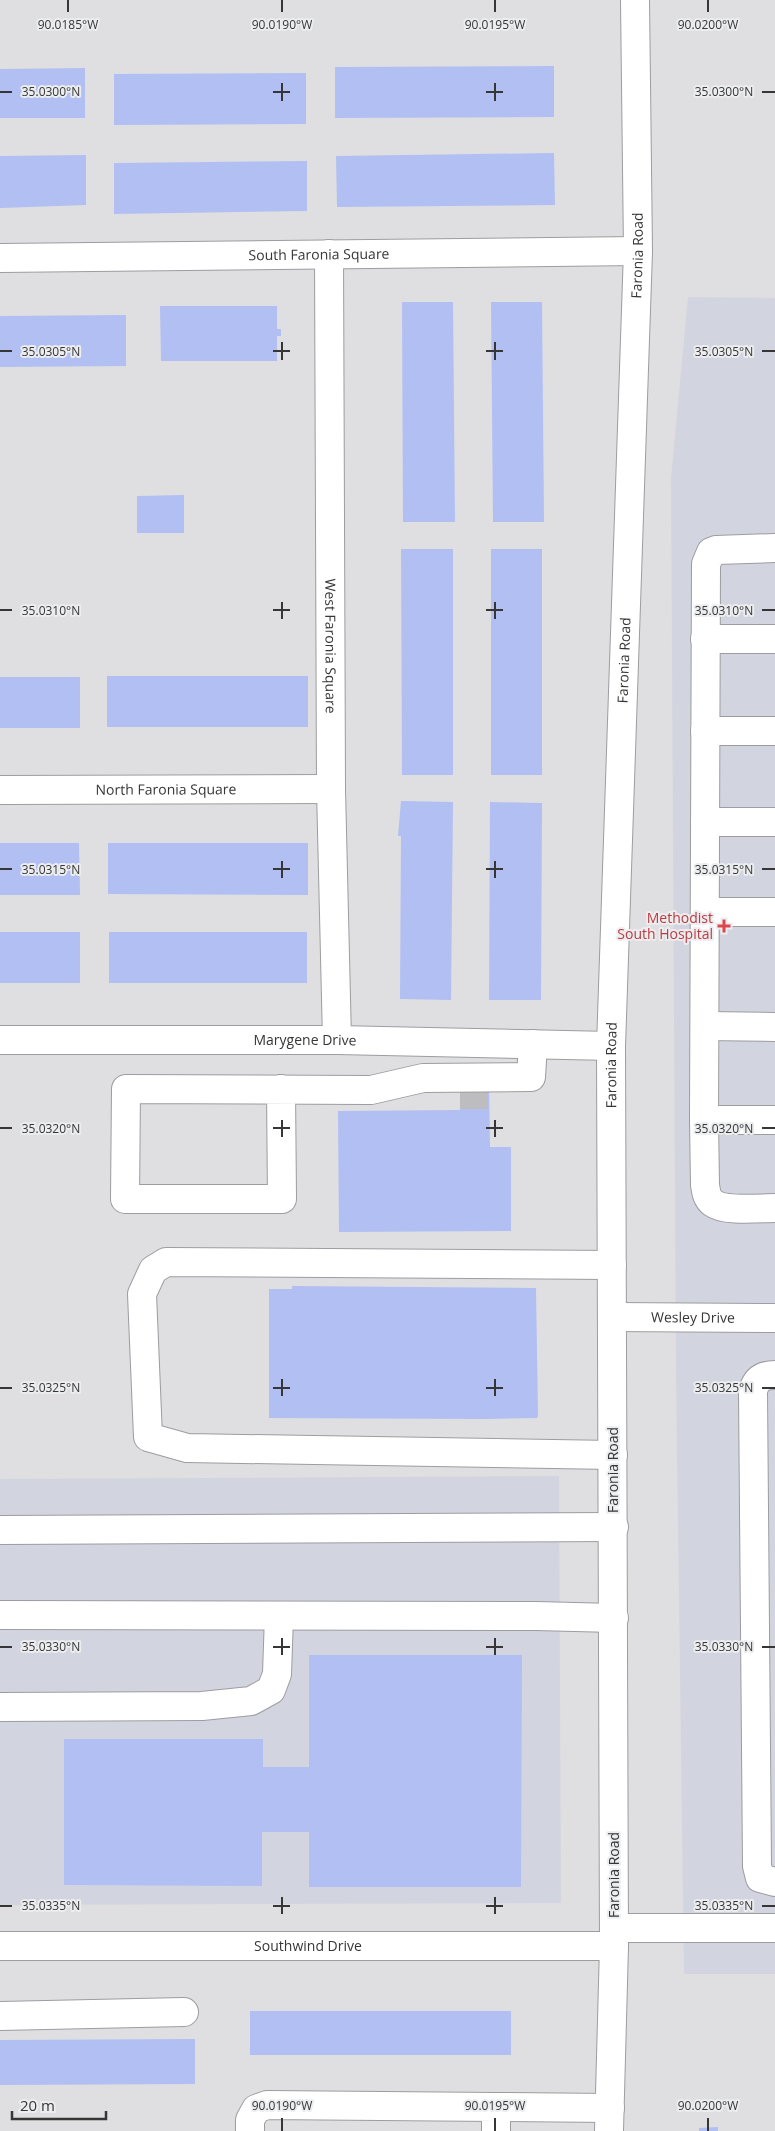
<svg xmlns="http://www.w3.org/2000/svg" width="775" height="2131" font-family="'Open Sans',sans-serif">
<style>
.built{fill:#d2d5df}
.building{fill:#b1bff3}
.lines{fill:none;stroke-linecap:round;stroke-linejoin:round}
.minor-tunnel{stroke:#bdbdc0;stroke-width:28;stroke-dasharray:28 14;stroke-linecap:butt}
.minor-casing{stroke:#9c9da0;stroke-width:30}
.minor{stroke:#fff;stroke-width:28}
.ticks{fill:none;stroke:#363637;stroke-width:2}
.health-dot{fill:#e0444e;stroke:#ecedef;stroke-width:2}
.labels{text-anchor:middle;stroke-width:4;stroke-linejoin:round;paint-order:stroke}
.street-label{font-size:14px;fill:#363637;stroke:#ecedef}
.health-label{font-size:14px;fill:#be3a42;stroke:#ecedef;text-anchor:end}
.ticks-label{font-size:12px;text-anchor:middle;fill:#363637;stroke:#ecedef;stroke-width:4;stroke-linejoin:round;paint-order:stroke}
</style>
<rect width="100%" height="100%" fill="#dfdfe2"/>
<path class="built" d="M688 297 775 298V1974H684L676 1373 671 478Z
M559 1476 561 1903 0 1905V1479Z"/>
<path class="building" d="M554 66V117L335 118V67Z
M85 68V118H0V69Z
M306 73V124L114 125V74Z
M554 153 555 205 337 207 336 156Z
M86 155V205L0 208V156Z
M307 161V211L114 214V163Z
M402 302H453L455 522H403Z
M491 302H542L544 522H493Z
M160 306H277V329H281V336H277V361H161Z
M126 315V366L0 367V316Z
M184 495V533H137V496Z
M401 549H453V775H402Z
M491 549H542V775H491Z
M107 676H308V727H107Z
M0 677H80V728H0Z
M401 801 453 802 451 1000 400 999 401 836H398Z
M490 802 542 803 541 1000H489Z
M0 843H79L80 895H0Z
M108 843H308V895L108 894Z
M0 932H80V983H0Z
M109 932H307V983H109Z
M460 1082H489L490 1147H511V1231L339 1232 338 1111 460 1110Z
M292 1286 536 1288 538 1416 537 1418 487 1419 269 1418V1289H292Z
M309 1655H522L521 1887H309V1832H262V1886L64 1885V1739H263V1767H309Z
M250 2011H511V2055H250Z
M195 2039V2084L0 2085V2040Z
M718 2127V2131H699V2128Z"/>
<g class="lines">
<path class="minor-tunnel" d="M460 1095H489"/>
<g class="minor-casing">
<g id="minor">
<path id="s1" d="M329 254 331 789 337 1040"/>
<path id="s2" d="M0 258 638 251"/>
<path d="M775 548 716 550 711 552 706 564 704 1120 705 1185C706 1192 707 1199 713 1203 725 1212 760 1208 775 1208"/>
<path d="M705 639H775"/>
<path d="M705 731H775"/>
<path id="s3" d="M0 790 331 789"/>
<path d="M705 822H775"/>
<path d="M705 912H775"/>
<path d="M705 1026 775 1027"/>
<path id="s4" d="M0 1040H337L611 1046"/>
<path d="M281 1089 282 1199H125L126 1089 371 1090 423 1078 531 1077 533 1044"/>
<path d="M704 1120H775"/>
<path d="M612 1265 166 1262 153 1270 142 1294 148 1437 187 1448 613 1455"/>
<path id="s5" d="M612 1317 775 1318"/>
<path d="M775 1375C762 1375 756 1379 753 1391L757 1866 760 1878 775 1882"/>
<path d="M0 1530 614 1527"/>
<path d="M0 1615 536 1616 614 1618"/>
<path d="M0 1707 202 1706 251 1701 271 1690 277 1674 279 1616"/>
<path d="M614 1928H775"/>
<path id="s6" d="M0 1946H614"/>
<path d="M0 2016 184 2012"/>
<path d="M496 2107 610 2108"/>
<path d="M250 2131V2120L256 2109 267 2105 496 2107V2131"/>
<path id="s7" d="M609 2131 614 1946 611 1046 638 251 635 0"/>
</g>
</g>
<use href="#minor" class="minor"/>
</g>
<path class="ticks" d="M68 0V12M282 0V12M495 0V12M708 0V12M282 83V101M495 83V101M0 92H12M273 92H290M486 92H503M762 92H775M282 342V360M495 342V360M0 351H12M273 351H290M486 351H503M762 351H775M282 602V619M495 602V619M0 610H12M273 610H290M486 610H503M762 610H775M282 861V878M495 861V878M0 869H12M273 869H290M486 869H503M762 869H775M282 1120V1137M495 1120V1137M0 1128H12M273 1128H290M486 1128H503M762 1128H775M282 1379V1396M495 1379V1396M0 1388H12M273 1388H290M486 1388H503M762 1388H775M282 1638V1655M495 1638V1655M0 1647H12M273 1647H290M486 1647H503M762 1647H775M282 1897V1914M495 1897V1914M0 1906H12M273 1906H290M486 1906H503M762 1906H775M282 2118V2131M495 2118V2131M708 2118V2131"/>
<path class="health-dot" d="M721.5 918.5h5v5h5v5h-5v5h-5v-5h-5v-5h5z"/>
<g class="labels">
<g class="street-label">
<text dy="5" stroke="none"><textPath href="#s2" startOffset="319">South Faronia Square</textPath></text>
<text dy="5" stroke="none"><textPath href="#s7" startOffset="1876">Faronia Road</textPath></text>
<text dy="5" stroke="none"><textPath href="#s1" startOffset="392">West Faronia Square</textPath></text>
<text dy="5" stroke="none"><textPath href="#s7" startOffset="1471">Faronia Road</textPath></text>
<text dy="5" stroke="none"><textPath href="#s3" startOffset="166">North Faronia Square</textPath></text>
<text dy="5" stroke="none"><textPath href="#s4" startOffset="305">Marygene Drive</textPath></text>
<text dy="5" stroke="none"><textPath href="#s7" startOffset="1066">Faronia Road</textPath></text>
<text dy="5" stroke="none"><textPath href="#s5" startOffset="81">Wesley Drive</textPath></text>
<text transform="translate(613 1470) rotate(-90)" y="5">Faronia Road</text>
<text transform="translate(614 1875) rotate(-90)" y="5">Faronia Road</text>
<text dy="5" stroke="none"><textPath href="#s6" startOffset="308">Southwind Drive</textPath></text>
</g>
<g class="health-label">
<text x="713" y="923">Methodist<tspan x="713" dy="16">South Hospital</tspan></text>
</g>
</g>
<g class="ticks-label">
<text x="68" y="29">90.0185°W</text>
<text x="282" y="29">90.0190°W</text>
<text x="495" y="29">90.0195°W</text>
<text x="708" y="29">90.0200°W</text>
<text x="724" y="96">35.0300°N</text>
<text x="51" y="96">35.0300°N</text>
<text x="724" y="356">35.0305°N</text>
<text x="51" y="356">35.0305°N</text>
<text x="724" y="615">35.0310°N</text>
<text x="51" y="615">35.0310°N</text>
<text x="51" y="874">35.0315°N</text>
<text x="724" y="874">35.0315°N</text>
<text x="51" y="1133">35.0320°N</text>
<text x="724" y="1133">35.0320°N</text>
<text x="724" y="1392">35.0325°N</text>
<text x="51" y="1392">35.0325°N</text>
<text x="724" y="1651">35.0330°N</text>
<text x="51" y="1651">35.0330°N</text>
<text x="724" y="1910">35.0335°N</text>
<text x="51" y="1910">35.0335°N</text>
<text x="282" y="2110">90.0190°W</text>
<text x="495" y="2110">90.0195°W</text>
<text x="708" y="2110">90.0200°W</text>
</g>
<path d="M12 2111v8h94v-8" fill="none" stroke="#363637" stroke-width="2.5"/>
<text x="20" y="2111" font-size="15" fill="#363637" stroke="#ecedef" stroke-width="4" paint-order="stroke">20 m</text>
</svg>
